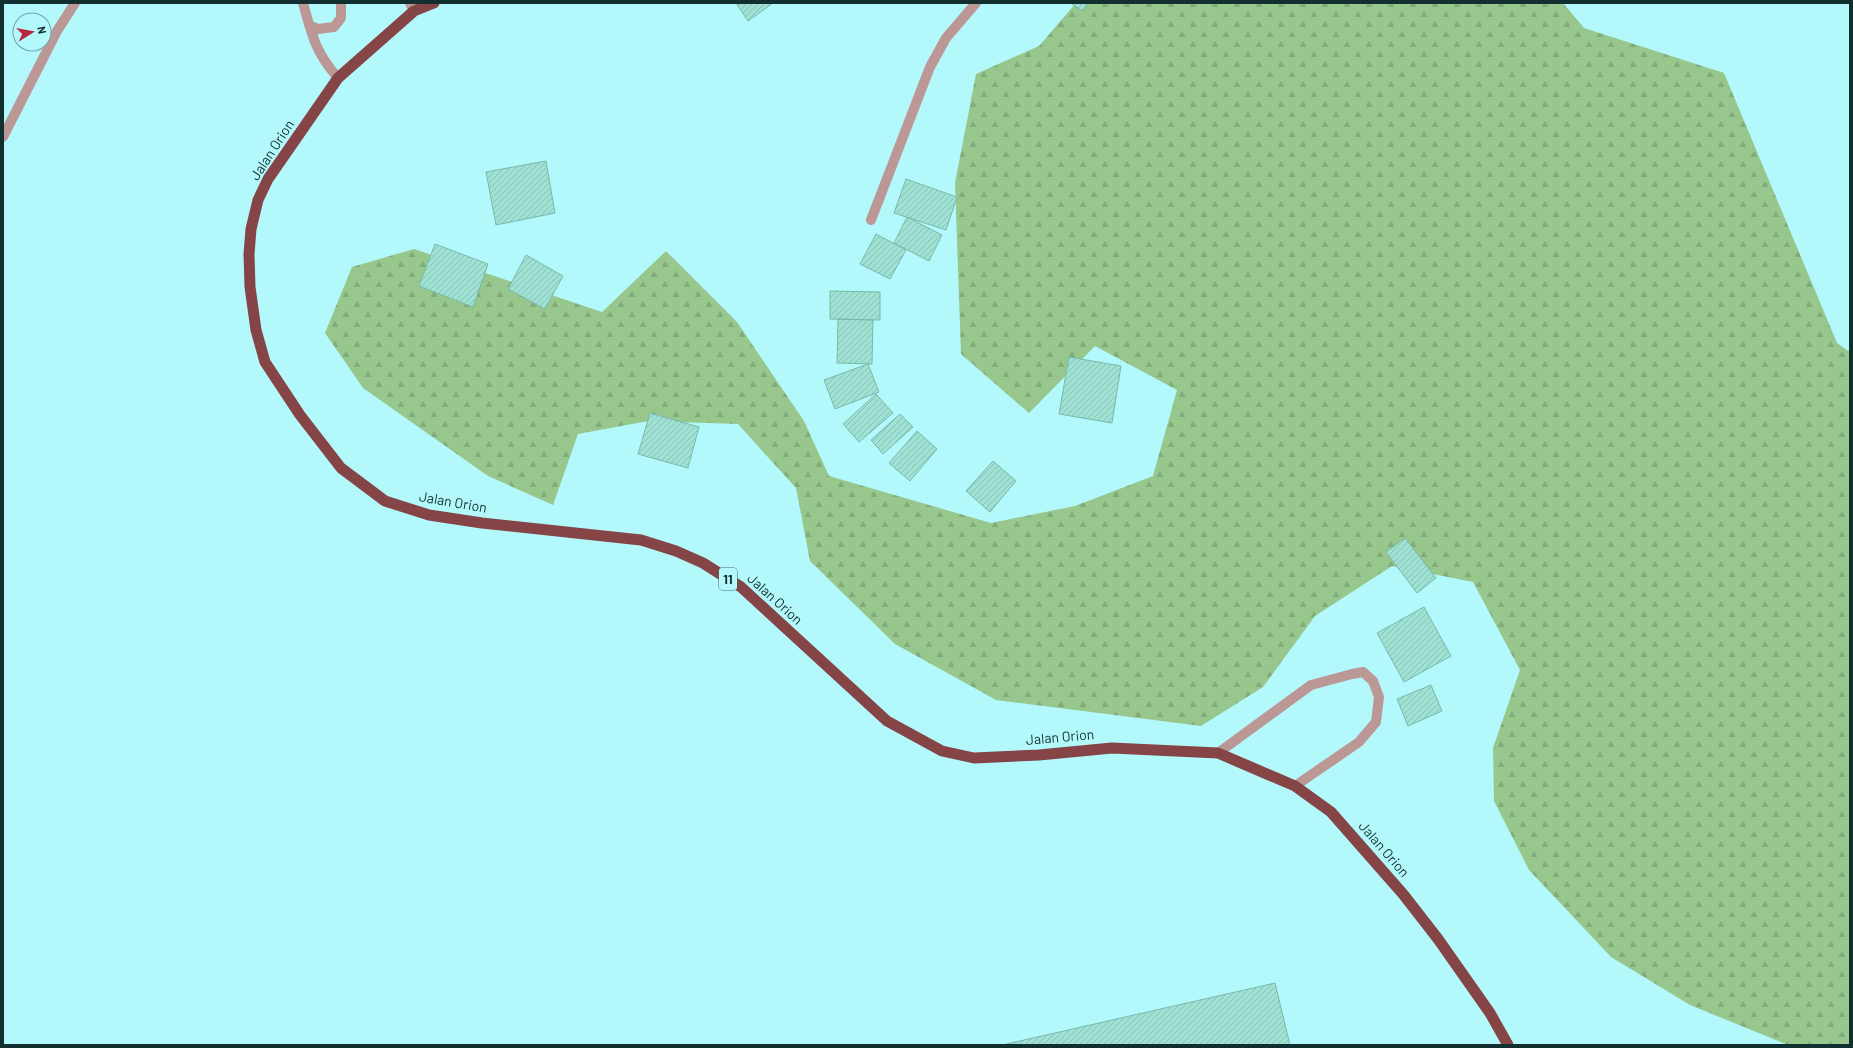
<svg xmlns="http://www.w3.org/2000/svg" width="1853" height="1048" font-family="Barlow,sans-serif">
<style>
.forest{fill:url(#forest-firs)}
.building{fill:url(#building-hatch);stroke:#79b9ac}
.lines{fill:none;stroke-linecap:round;stroke-linejoin:round}
.service{stroke:#bb9796;stroke-width:10}
.minor{stroke:#bb9796;stroke-width:10}
.trunk{stroke:#854446;stroke-width:11}
.labels{text-anchor:middle;stroke-width:3;stroke-linejoin:round;paint-order:stroke}
.shield{fill:#b3f9fc;stroke:#426c6d;stroke-width:1}
.shield-label{font-size:13px;font-weight:bold;fill:#122f30}
.street-label{font-size:14px;fill:#122f30;stroke:#b3f9fc}
</style>
<defs>
<pattern id="forest-firs" width="22" height="20" patternUnits="userSpaceOnUse"><rect width="22" height="20" fill="#97c78d"/><path d="M5 1l3.5 6h-7zM16 11l3.5 6h-7z" fill="#81ab7a"/></pattern>
<pattern id="building-hatch" width="6" height="6" patternUnits="userSpaceOnUse"><rect width="6" height="6" fill="#9fe1d3"/><path d="M-1 1l2-2M0 6l6-6M5 7l2-2" fill="none" stroke="#88c1b5"/></pattern>
</defs>
<rect width="100%" height="100%" fill="#b3f9fc"/>
<path class="forest" d="M1076 3H1563L1584 28 1724 73 1837 343 1850 352V1045H1788L1690 1005 1611 957 1529 870 1494 801 1493 748 1520 670 1473 582 1392 566 1315 616 1263 687 1201 726 996 700 895 644 810 561 796 488 738 424 648 421 578 434 553 505 488 476 363 388 325 333 352 267 414 249 602 312 666 251 737 322 804 421 829 476 991 523 1075 506 1153 476 1177 390 1095 346 1029 413 961 354 955 183 976 74 1039 46Z"/>
<path class="building" d="M736 3H773L748 21Z
M1070 3H1087L1083 11Z
M546 161 555 213 496 225 486 172Z
M906 179 957 197 946 230 894 213Z
M907 217 942 235 929 261 894 243Z
M876 234 906 250 890 279 860 264Z
M435 244 488 264 473 307 419 286Z
M526 255 563 276 545 309 508 289Z
M830 291 880 292V320L830 319Z
M838 319 873 320 872 364 837 363Z
M1069 357 1121 366 1112 423 1059 414Z
M868 364 879 392 835 409 824 380Z
M876 394 893 413 859 442 843 424Z
M650 413 699 427 688 468 638 454Z
M900 414 913 427 883 454 871 440Z
M917 431 937 449 910 481 889 463Z
M993 461 1016 481 990 512 966 491Z
M1405 538 1436 578 1417 593 1386 552Z
M1424 607 1451 656 1404 682 1377 633Z
M1431 685 1442 711 1408 726 1397 699Z
M1275 983 1290 1045H1002Z"/>
<g class="lines">
<path class="service" d="M1218 753 1311 685 1352 674 1363 672 1373 681 1379 697 1376 722 1359 742 1295 786"/>
<path class="minor" d="M303 3C312 35 315 52 338 78
M410 3 414 11
M309 25 318 29 334 27 341 18V3
M3 137 57 31 75 3
M871 220 930 67 946 38 976 3"/>
<path class="trunk" d="M434 3 414 11 338 78 268 179 258 200 251 229 249 254 250 287 256 330 265 362 300 415 341 468 385 501 429 515 482 523 641 540 676 551 703 563 741 587 887 721 942 751 974 758 1039 755 1112 748 1218 753 1295 786 1331 812 1403 894 1438 939 1490 1013 1508 1045"/>
</g>
<g class="labels">
<rect class="shield" x="719" y="568" width="18" height="22" rx="3"/>
<g class="shield-label">
<text x="728" y="584">11</text>
</g>
<g class="street-label">
<text transform="translate(272 150) rotate(-57)" y="5">Jalan Orion</text>
<text transform="translate(453 502) rotate(10)" y="5">Jalan Orion</text>
<text transform="translate(775 599) rotate(42)" y="5">Jalan Orion</text>
<text transform="translate(1060 737) rotate(-5)" y="5">Jalan Orion</text>
<text transform="translate(1384 849) rotate(49)" y="5">Jalan Orion</text>
</g>
</g>
<rect width="1853" height="1048" fill="none" stroke="#122f30" stroke-width="8"/>
<g transform="translate(32 32) rotate(79)"><circle r="19" fill="#b3f9fc" stroke="#73a8aa"/>
<path d="M0-3L7 15L0 10L-7 15Z" fill="#b9283a"/>
<text y="-6" font-size="11" font-weight="bold" text-anchor="middle" fill="#122f30">N</text>
</g>
</svg>
